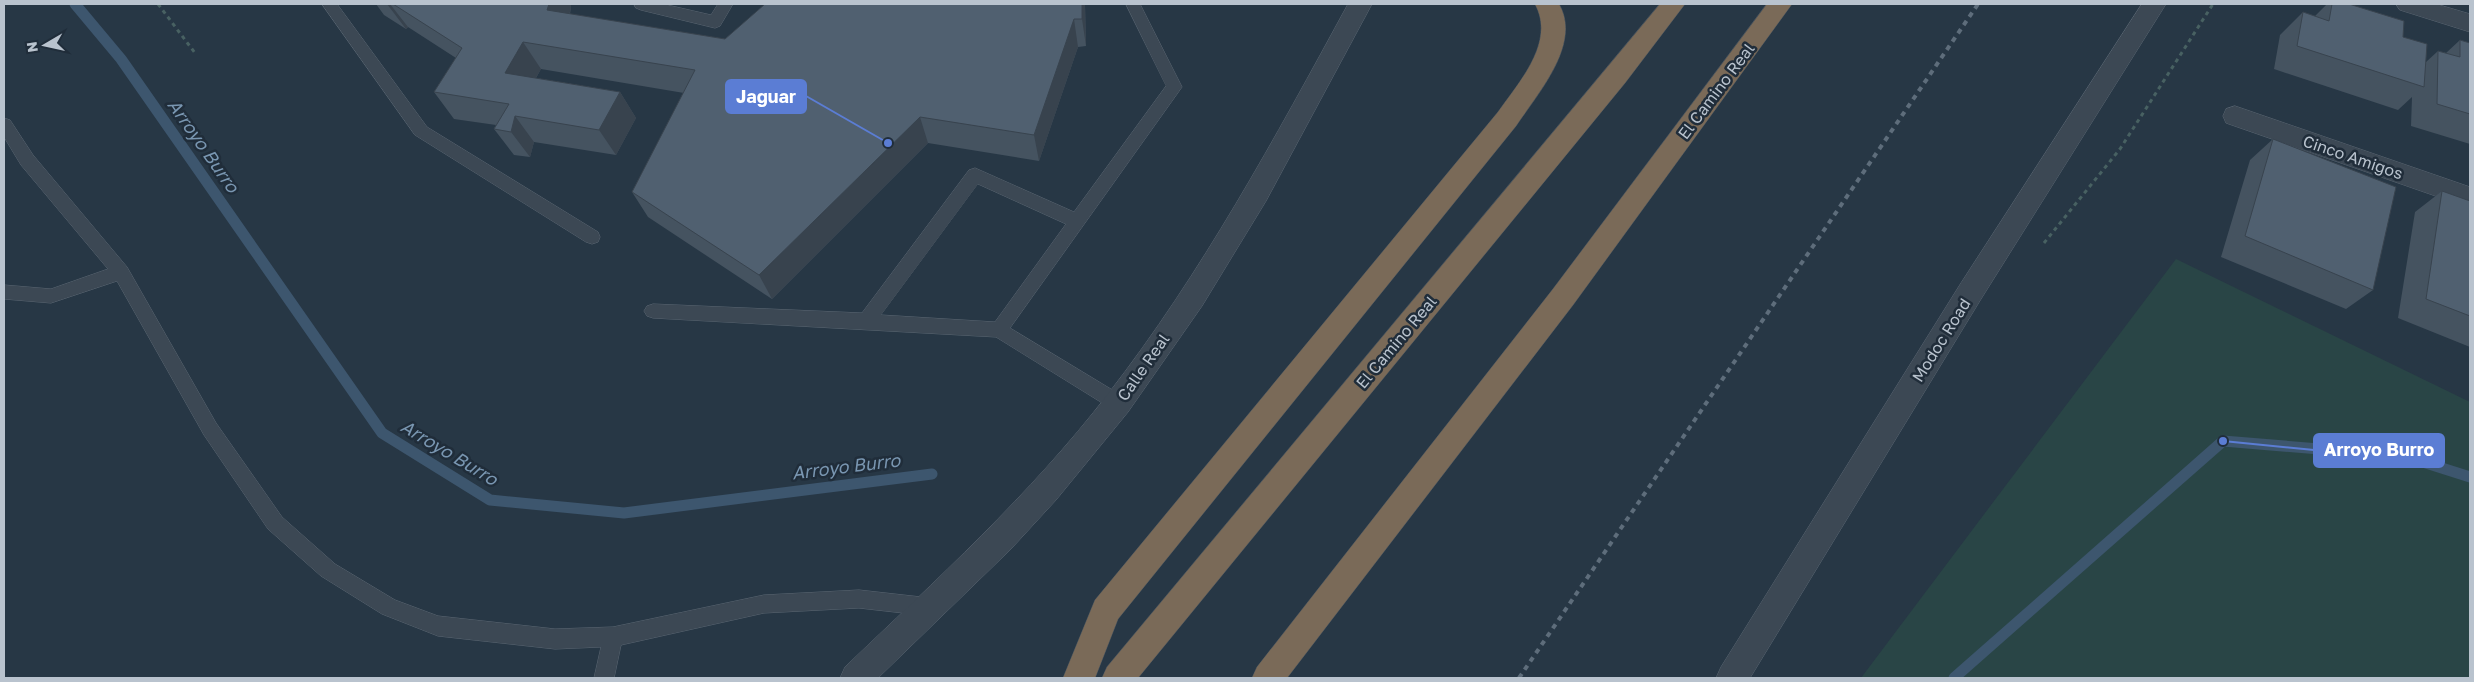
<svg xmlns="http://www.w3.org/2000/svg" width="2474" height="682" font-family="'Golos Text',sans-serif">
<style>
.green{fill:#294546}
.lines{fill:none;stroke-linecap:round;stroke-linejoin:round}
.stream{stroke:#3d566e;stroke-width:11}
.service-casing{stroke:#5a6672;stroke-width:1}
.minor-casing{stroke:#5a6672;stroke-width:1}
.tertiary-casing{stroke:#5a6672;stroke-width:1}
.motorway-casing{stroke:#46535f;stroke-width:1}
.path{stroke:#486162;stroke-width:3;stroke-dasharray:4 4;stroke-linecap:butt}
.service{fill:#3c4854;fill-rule:evenodd}
.minor{fill:#3c4854;fill-rule:evenodd}
.tertiary{fill:#3c4854;fill-rule:evenodd}
.motorway{fill:#7a6a58;fill-rule:evenodd}
.rail{stroke:#5e6d7b;stroke-width:4;stroke-dasharray:5 5;stroke-linecap:butt}
.wall{fill:#455360}
.shaded-wall{fill:#38434e}
.building{fill:#506070;stroke:#38434e}
.labels{text-anchor:middle;stroke-width:5;stroke-linejoin:round;paint-order:stroke}
.street-label{font-size:16px;fill:#b9c3ce;stroke:#202d3a}
.water-label{font-size:18px;font-style:italic;fill:#7996b1;stroke:#202d3a}
.leader{fill:none;stroke:#5b7dd4;stroke-width:2}
.callout-dot{fill:#5b7dd4;stroke:#202d3a;stroke-width:2}
.callout{fill:#5b7dd4;stroke:#5b7dd4;stroke-width:2}
.callout-label{font-size:18px;text-anchor:middle;font-weight:bold;fill:#fff}
</style>
<rect width="100%" height="100%" fill="#273745"/>
<path class="green" d="M2176 259 2470 402V678H1861Z"/>
<g class="lines">
<path class="stream" d="M75 4 121 59 382 433 490 500 624 513 932 474
M1954 678 2223 441 2404 456 2470 477"/>
<g class="service-casing">
<path id="service" d="M322 4H337L427 127 598 232 600 237 598 242 592 244 586 242 415 135Z
M634 4H663L711 15 718 4H733L720 26 715 28 641 10 636 8Z
M1126 4H1140L1182 87 1010 328 1124 397 1127 403 1124 409 1118 411 1112 409 996 337 653 318 647 316 644 311 647 306 653 304 862 313 969 170 975 168 1074 212 1166 86ZM978 184 1066 224 995 322 881 315Z
M4 118 10 120 33 155 127 267 216 423 282 517 335 564 395 600 438 616 555 629 613 627 764 595 859 590 930 598 937 600 940 607 937 614 930 616 859 608 764 613 621 645 614 678H594L601 647 555 649 438 636 382 614 321 576 268 529 204 435 117 281 51 303 4 299V285L51 289 108 269 21 165 4 137Z"/>
</g>
<g class="minor-casing">
<path id="minor" d="M2396 4H2436L2470 14V32L2400 10Z
M2235 106 2470 187V208L2226 123 2223 116 2226 109Z"/>
</g>
<g class="tertiary-casing">
<path id="tertiary" d="M1348 4H1372L1266 201 1202 306 1128 412 1056 500 1011 549 878 678H840L845 667C936 580 1030 495 1108 394 1202 273 1275 138 1348 4Z
M2142 4H2166L1981 299 1750 678H1716L1721 667 1961 283Z"/>
</g>
<g class="motorway-casing">
<path id="motorway" d="M1535 4H1559C1582 44 1538 93 1516 126L1118 619 1095 678H1063L1095 600 1498 112C1519 82 1556 42 1535 4Z
M1660 4H1685L1625 83 1138 678H1102L1107 667Z
M1767 4H1792L1573 305 1287 678H1252L1257 667 1553 289Z"/>
</g>
<path class="path" d="M158 4 195 53
M2044 243 2120 149 2213 4"/>
<use href="#service" class="service"/>
<use href="#minor" class="minor"/>
<use href="#tertiary" class="tertiary"/>
<use href="#motorway" class="motorway"/>
<path class="rail" d="M1519 678 1978 4"/>
</g>
<path class="wall" d="M376 4H570L571 7 570 14 725 39 765 4H1085L1086 46 1078 47 1039 161 928 143 772 299 648 217 632 192 684 93 541 69 536 78 620 92 636 118 616 155 534 142 530 157 514 155 494 129 496 125 454 119 434 92 456 58 408 27 406 29 384 15Z
M2327 4H2349L2403 37 2426 62 2438 51 2446 53 2460 40 2470 43V144L2411 126 2412 97 2398 110 2274 69 2280 35 2303 12 2315 16Z
M2273 139 2373 290 2346 309 2221 257 2250 160Z
M2442 191 2470 201V347L2398 318 2415 212Z"/>
<path class="shaded-wall" d="M387 4H390L408 27 406 29Z
M549 4H570L571 7 564 38 547 10Z
M1082 4H1085V7L1086 46 1082 19Z
M1074 19 1078 47 1039 161 1034 135Z
M523 42 541 69 523 100 505 73Z
M620 92 636 118 616 155 599 130Z
M515 116 534 142 530 157 511 132Z
M920 117 928 143 772 299 759 275Z"/>
<path class="building" d="M393 4H549L547 10 725 39 765 4H1082V19H1074L1034 135 920 117 759 275 632 192 695 70 523 42 505 73 620 92 599 130 515 116 511 132 494 129 509 104 434 92 462 48Z
M2332 4H2349L2404 21 2403 37 2427 44 2424 87 2297 46 2303 12 2329 21Z
M2460 40 2470 43V114L2437 104 2438 51 2460 57Z
M2273 139 2396 187 2373 290 2245 236Z
M2442 191 2470 201V316L2426 299Z"/>
<g class="labels">
<g class="street-label">
<text transform="translate(1716 91) rotate(-53)" y="6">El Camino Real</text>
<text transform="translate(2353 157) rotate(19)" y="6">Cinco Amigos</text>
<text transform="translate(1941 340) rotate(-58)" y="6">Modoc Road</text>
<text transform="translate(1396 342) rotate(-50)" y="6">El Camino Real</text>
<text transform="translate(1143 367) rotate(-55)" y="6">Calle Real</text>
</g>
<g class="water-label">
<text transform="translate(203 146) rotate(55)" y="6">Arroyo Burro</text>
<text transform="translate(449 453) rotate(31)" y="6">Arroyo Burro</text>
<text transform="translate(846 467) rotate(-7)" y="6">Arroyo Burro</text>
</g>
</g>
<path class="leader" d="M888 143L806 96M2223 441L2314 450"/>
<g class="callout-dot">
<circle cx="888" cy="143" r="5"/>
<circle cx="2223" cy="441" r="5"/>
</g>
<g class="callout">
<rect x="726" y="80" width="80" height="33" rx="5"/>
<rect x="2314" y="434" width="130" height="33" rx="5"/>
</g>
<g class="callout-label">
<text x="766" y="103">Jaguar</text>
<text x="2379" y="456">Arroyo Burro</text>
</g>
<rect width="2474" height="682" fill="none" stroke="#b9c3ce" stroke-width="10"/>
<g transform="translate(45 45) rotate(261)" stroke="#202d3a" stroke-width="4" paint-order="stroke">
<path d="M0-4L9 19L0 12L-9 19Z" fill="#b9c3ce"/>
<text y="-8" font-size="14" font-weight="bold" text-anchor="middle" fill="#b9c3ce">N</text>
</g>
</svg>
